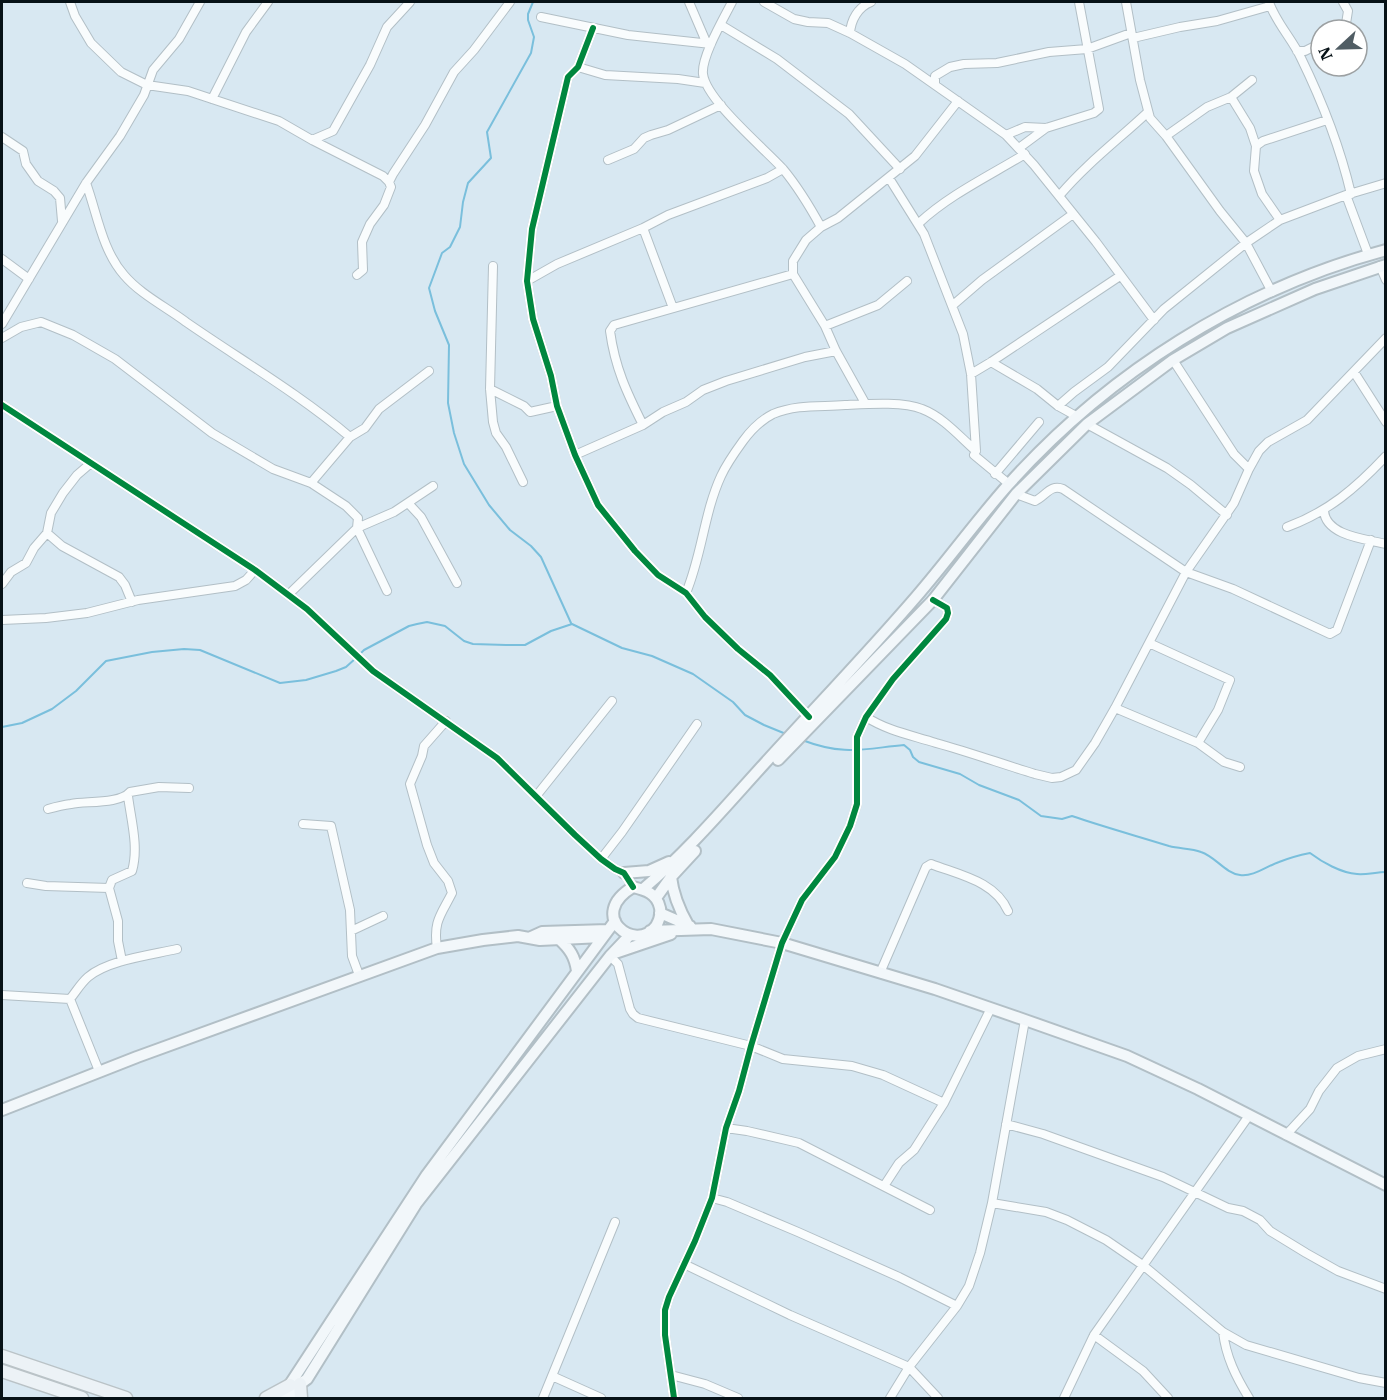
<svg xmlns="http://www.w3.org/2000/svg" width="1387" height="1400" font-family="'IBM Plex Serif',serif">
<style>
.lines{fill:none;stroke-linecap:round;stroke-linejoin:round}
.stream{stroke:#7abfdc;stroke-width:2}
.minor-casing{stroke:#b2bfc6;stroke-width:10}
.secondary-casing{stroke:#b2bfc6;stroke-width:14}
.primary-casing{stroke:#bac3c7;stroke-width:15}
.minor{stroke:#f9fcfd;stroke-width:8}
.secondary{stroke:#f2f7fa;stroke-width:10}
.primary{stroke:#ecf2f6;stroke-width:12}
.cycleway-casing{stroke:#fff;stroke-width:10}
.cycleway{stroke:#00873e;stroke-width:6}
</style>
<rect width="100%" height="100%" fill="#d8e8f2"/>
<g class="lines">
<path class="stream" d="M533 2 528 14V20L534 37 531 53 487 132 491 158 468 183 463 202 460 227 450 247 442 253 429 288 435 311 449 345 448 403 454 433 464 464 489 505 510 530 531 546 541 557 571 623
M360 654 364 650 409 626 417 624 427 622 445 626 464 641 473 644 506 645H525L551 631 572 624 622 648 652 656 693 674 733 702 745 715 764 725 786 734
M2 727 22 723 52 709 76 691 106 661 152 652 184 649 200 650 280 683 306 680 336 671 346 667 356 658
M802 740C844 756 862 749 904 745L910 750 913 757 919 762 960 774 979 785 1019 800 1041 816 1062 819 1072 816C1104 827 1137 836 1169 846 1180 849 1191 848 1201 852 1216 857 1225 873 1240 875 1253 877 1267 866 1279 862 1289 858 1300 855 1310 853 1322 862 1341 873 1357 874 1366 875 1376 872 1386 872"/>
<g class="minor-casing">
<path id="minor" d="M70 2 75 16 91 43 121 72 147 85 188 91 279 121 312 140 383 176 389 182
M689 2 707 44
M732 2C724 18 701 57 703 74 706 100 764 148 783 169 798 187 810 207 821 227
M764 2 794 19 808 22 828 23 850 33 905 64 1006 135 1034 165 1096 242 1154 320
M1126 2 1140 80 1150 118 1166 136 1220 211 1246 243 1272 292
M1269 2C1275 21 1292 39 1301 58 1322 101 1340 147 1351 194
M1343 2 1348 11 1345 30
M541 17 628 35 711 44
M721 25 777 59 849 114 900 169
M593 28 578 67 568 77 532 229 527 281 533 319 551 376 557 406 575 455 598 505 635 551 658 575 686 593 705 617 738 649 770 675 809 717
M850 33C851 20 858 7 871 2
M1133 38 1180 27 1217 21 1270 6
M1297 51H1305L1321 43
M578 67 605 75 678 79 705 83
M935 83V76L950 67 964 64 997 63 1049 52 1087 49 1131 33
M1231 97 1250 128 1256 146 1254 171 1262 194 1280 220
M212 99 246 32 268 2
M1006 135 1025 127 1046 128 1094 113 1099 109 1079 2
M1166 136 1207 107 1231 97 1252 80
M2 137 23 151 26 164 38 181 54 191 60 198 62 221
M312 140 333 131 370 65 387 27 410 2
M1256 146 1263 141 1327 120
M1019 148 1046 128
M608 160 634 149 644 138 651 135 668 130 721 105
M889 178 924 234 963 334 971 374 976 451 974 455 1009 484
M86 183C97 213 102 250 124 275 140 294 166 307 186 322 241 360 299 394 350 437
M1346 195 1368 254
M1059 196C1086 164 1118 140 1148 112
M919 223C949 195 989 176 1025 154
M643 228 673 308
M2 259 29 279
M493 266 490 389 493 422 496 433 506 447 523 482
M1380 266 1386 280
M357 275 363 270 362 242 370 224 384 205 391 187 389 182 393 174 425 125 454 72 474 50 510 2
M527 281 557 264 643 228 668 215 767 178 783 169
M953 305 982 280 1073 214
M2 324 86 183 120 136 144 95 153 70 179 39 200 2
M825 326 878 305 907 281
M2 338 21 327 41 322 73 335 115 359 212 433 273 469 311 483 346 506 358 518 357 528 387 591
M1173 360 1234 454 1249 469
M991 362 1037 389 1058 406 1076 416
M1354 372 1386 422
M971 374 991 362 1120 276
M490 389 524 406 530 412 557 406
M865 403 836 351 825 326 793 274V261L806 240 821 227 838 218 915 156 958 101
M2 405 255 570 307 609 373 671 497 758 575 835 601 859 615 869 624 873 633 887
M1058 406 1074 392 1108 367 1164 309 1246 243 1280 220 1346 195 1386 183
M1087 424 1167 468 1191 485 1227 515
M643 425C627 393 615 368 610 331L614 325 793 274
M575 455 643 425 663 412 686 402 703 390 726 381 805 357 836 351
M995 474 1039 422
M311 483 350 437 365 428 379 409 429 371
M1016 494 1035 501C1046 496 1050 484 1063 489L1186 572 1233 589 1330 634 1337 630 1371 540
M408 503 421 517 457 583
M1324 511C1326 536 1366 539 1386 544
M1287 527C1328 512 1356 488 1386 456
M47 533 62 546 119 577 125 585 132 602
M2 584 11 572 26 563 34 548 47 533 51 513 63 493 77 475 91 463
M686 593C702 555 704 513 721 476 727 463 735 452 743 441 751 430 761 420 773 414 797 404 821 407 845 405 865 404 904 401 922 409 943 417 959 436 976 451
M288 595 357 528 394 512 433 486
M2 620 46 618 87 613 138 600 235 586 246 580 255 570
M1149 643 1230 680 1218 710 1198 743
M1115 708 1198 743 1224 762 1240 767
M866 717C888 731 911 735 936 743 969 752 1002 764 1035 774L1052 778 1061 777 1076 770 1095 743 1115 708 1186 572 1234 503 1249 469 1259 451 1268 442 1307 420 1386 338
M537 795 612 701
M48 809C55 807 63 805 71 804 86 801 120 804 130 792L159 787 189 788
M303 824 331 826 350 910 352 956 359 975
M601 859 622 832 697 724
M27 883 46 886 109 888
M351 931 383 916
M437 948C433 921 441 915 452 893L448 881 434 863 427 845 410 784 422 756 424 746 446 721
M610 956 618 964 630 1009 633 1014 638 1018 751 1046 783 1059 852 1066 883 1075 944 1103
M122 961 118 941V921L109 888 112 880 132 871C139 847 131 820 128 796
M880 973 926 867 931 864C959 875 995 881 1008 911
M2 995 70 999
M70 999C76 992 80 984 88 977 108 960 151 955 177 949
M70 999 99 1071
M1006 1124 1043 1134 1163 1177 1228 1208 1243 1211 1260 1220 1270 1231 1306 1253 1338 1271 1386 1289
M726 1128 747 1131 799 1143 930 1210
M1286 1135 1310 1109 1319 1091 1337 1068 1358 1056 1386 1049
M884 1186 899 1163 914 1150 944 1103 991 1008
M712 1198 727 1202 798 1232 899 1277 957 1306
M992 1203 1046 1212 1067 1220 1106 1240 1144 1266 1223 1332 1246 1345 1359 1378 1386 1383
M684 1264 790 1315 909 1367 938 1398
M1223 1332C1226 1357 1236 1377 1249 1398
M1094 1335 1143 1371 1168 1398
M671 1375 705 1384 738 1398
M552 1376 601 1398
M543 1398 615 1222
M674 1398 665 1335V1310L669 1297 695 1241 712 1198 726 1128 739 1091 751 1046 782 943 802 900 835 857 850 826 857 804V737L866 717 893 679 946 619 948 613 947 608 933 600
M890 1398 909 1367 957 1306 969 1286 980 1253 992 1203 1025 1020
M1064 1398 1094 1335 1248 1117"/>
</g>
<g class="secondary-casing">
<path id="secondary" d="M778 760 933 600 1016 494 1087 424 1173 360 1227 328 1315 289 1386 265
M624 873 649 871 669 862
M671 877C673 894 679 909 688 925
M633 887C645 890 657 893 660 908 661 914 659 921 656 926 635 954 586 915 633 887Z
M643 889C688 851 725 807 765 763 815 708 867 654 916 597 948 560 976 521 1008 485 1108 373 1241 289 1386 250
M656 898 671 877 695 851
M660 913 690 926
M650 931 711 929 782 943 935 989 1025 1020 1127 1056 1198 1089 1386 1185
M531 937 542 932 608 930
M559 939C570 949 575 957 577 971
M615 953 671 934
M2 1110 137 1057 437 948 483 940 518 936 540 940 602 937
M281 1398 426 1176 615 921
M292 1398 300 1384 307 1379 416 1204 610 956 630 935"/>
</g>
<g class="primary-casing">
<path id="primary" d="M2 1356 126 1398
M2 1371 82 1398
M300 1384 301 1398
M266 1398 290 1385"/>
</g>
<use href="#minor" class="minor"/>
<use href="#secondary" class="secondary"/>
<use href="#primary" class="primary"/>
<g class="cycleway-casing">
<path id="cycleway" d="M593 28 578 67 568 77 532 229 527 281 533 319 551 376 557 406 575 455 598 505 635 551 658 575 686 593 705 617 738 649 770 675 809 717
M2 405 255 570 307 609 373 671 497 758 575 835 601 859 615 869 624 873 633 887
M674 1398 665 1335V1310L669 1297 695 1241 712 1198 726 1128 739 1091 751 1046 782 943 802 900 835 857 850 826 857 804V737L866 717 893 679 946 619 948 613 947 608 933 600"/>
</g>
<use href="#cycleway" class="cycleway"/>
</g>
<rect width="1387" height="1400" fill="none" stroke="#071217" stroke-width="6"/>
<g transform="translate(1339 48) rotate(248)"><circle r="28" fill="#ffffff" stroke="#9ca0a2" stroke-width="1.5"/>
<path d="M0-4.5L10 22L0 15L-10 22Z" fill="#505d64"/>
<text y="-9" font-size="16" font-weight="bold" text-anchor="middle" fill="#071217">N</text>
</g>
</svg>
